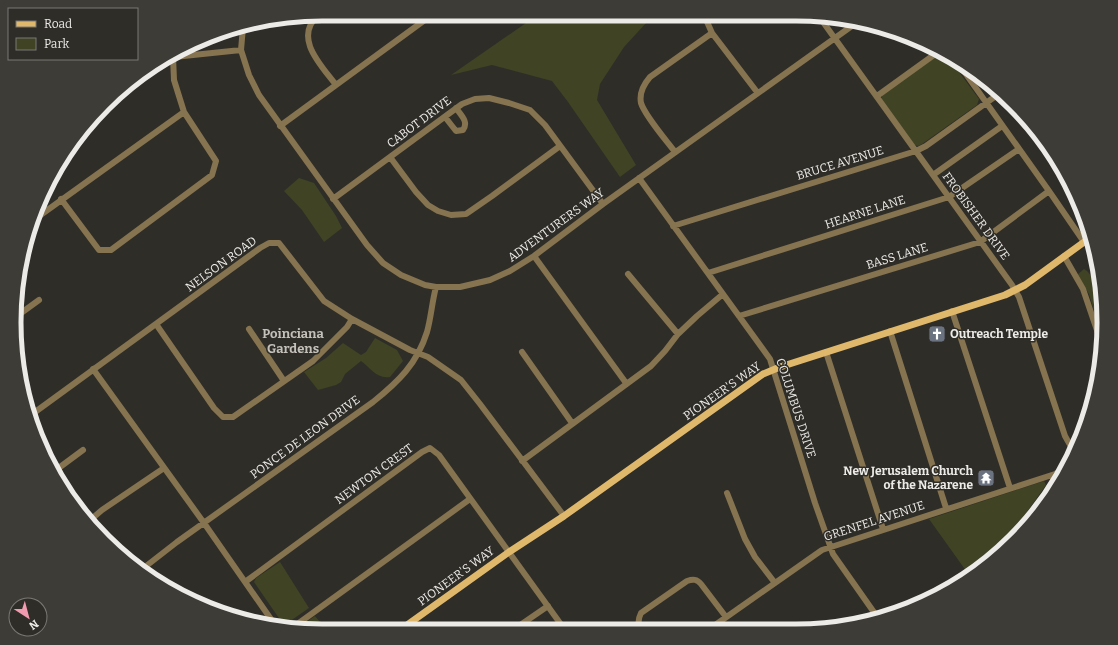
<svg xmlns="http://www.w3.org/2000/svg" width="1118" height="645" font-family="Bitter,serif">
<style>
.green{fill:#404324}
.lines{fill:none;stroke-linecap:round;stroke-linejoin:round}
.minor{stroke:#86734f;stroke-width:6}
.major{stroke:#e0b86b;stroke-width:7}
.labels{text-anchor:middle;stroke-width:3;stroke-linejoin:round;paint-order:stroke}
.street-label{font-size:12px;fill:#edebe8;stroke:#2f2d28}
.poi-label{font-size:12px;font-weight:bold;fill:#edebe8;stroke:#2f2d28;text-anchor:start}
.neighbourhood-label{font-size:13px;font-weight:bold;fill:#c4c1bb;stroke:#2f2d28}
.rim{fill:none;stroke:#edebe8;stroke-width:5}
</style>
<rect width="100%" height="100%" fill="#2f2d28"/>
<path class="green" d="M539 14H648L647 22 624 47 600 84 597 100 636 165 620 177 568 102 552 81 492 65 451 75Z
M941 53 948 57 979 99 977 105 922 144 918 146 914 145 881 99 883 94Z
M299 178 314 183 336 216 342 228 324 242 302 210 284 191Z
M1084 269 1087 271 1101 287 1104 322 1102 338 1089 294 1077 275Z
M375 338 397 350 403 361 390 377C376 379 371 368 361 361L345 374 341 382 336 385 318 390 304 372 326 358 343 343 361 355 366 352Z
M1044 481 1046 485 998 553 969 575 929 519Z
M280 562 309 608 286 624H283L254 582 256 578Z
M315 616 327 630H302L296 629Z"/>
<g class="lines">
<path class="minor" d="M318 15C293 38 321 65 336 85
M704 15 712 33 757 92
M818 15 1012 285 1019 297 1065 436 1074 452
M243 27 241 50 249 75 259 95 367 245 383 263 401 275 425 285 436 287H460L490 280 510 271 534 256 603 204 856 23
M174 57 241 50
M956 60 1049 191 1084 242
M877 96 938 52
M445 117 456 131 463 130C469 122 461 115 456 108
M280 126 433 14
M675 152C666 140 645 116 641 103 639 93 644 84 650 77L712 33
M390 157 416 192 428 205 438 211 451 215 466 214 492 196 560 146
M933 175 1002 126
M639 178 770 359 815 503 833 554 878 618
M61 199 99 250H111L212 175 216 161 184 112 174 80 173 57
M333 199 462 104 475 99 489 98 509 103 530 110 545 125 603 204
M35 219 184 112
M673 226 916 151 926 146 1000 93
M534 256 626 383
M1064 256 1083 289 1102 345
M708 273 949 197 1019 149
M628 274 678 334
M952 311 1010 488
M17 316 39 300
M739 316 980 242 1049 191
M156 324 214 408 223 417H233L313 361 347 327 352 319
M249 329 284 381
M890 331 946 508
M522 352 572 423
M826 352 883 529
M93 369 204 523 275 625
M31 415 260 248 269 243H279L324 301 352 319 410 350 428 357 461 380 480 404 564 516
M522 461 651 366 665 351 678 334 697 316 723 294
M56 470 83 450
M727 493 745 539 755 557 775 583
M1039 509C1047 498 1055 488 1055 474
M88 522 102 510 164 468
M141 570 177 542 373 402C398 382 417 364 427 332 431 318 432 302 436 287
M245 582 422 452 430 448 439 455 565 630
M292 628 470 499
M513 630 548 606
M641 630C637 624 638 619 641 613L687 581C693 579 697 579 701 584L726 617
M708 630 822 550 1055 474 1065 469"/>
<path class="major" d="M400 630 509 552 564 516 763 374 780 367 1005 295 1025 285 1091 237"/>
</g>
<defs>
<g id="church-square" transform="scale(0.9)"><rect x="-9" y="-9" width="18" height="18" rx="4" fill="#6b7280" stroke="#2f2d28"/><path d="M-1.2-6h2.4v3.5h3.3v2.4h-3.3V6h-2.4V-.1h-3.3v-2.4h3.3Z" fill="#fff"/></g>
<g id="temple-square" transform="scale(0.9)"><rect x="-9" y="-9" width="18" height="18" rx="4" fill="#6b7280" stroke="#2f2d28"/><path d="M0-6L5-2H3V0L6.5 2.5H4V6H1.5V3h-3V6H-4V2.5H-6.5L-3 0V-2H-5Z" fill="#fff"/></g>
</defs>
<g fill-rule="evenodd">
<use href="#church-square" x="937" y="334"/>
<use href="#temple-square" x="986" y="478"/>
</g>
<g class="labels">
<g class="street-label">
<text transform="translate(419 122) rotate(-37)" y="4">CABOT DRIVE</text>
<text transform="translate(840 163) rotate(-17)" y="4">BRUCE AVENUE</text>
<text transform="translate(865 212) rotate(-18)" y="4">HEARNE LANE</text>
<text transform="translate(976 216) rotate(54)" y="4">FROBISHER DRIVE</text>
<text transform="translate(556 225) rotate(-36)" y="4">ADVENTURERS WAY</text>
<text transform="translate(897 256) rotate(-17)" y="4">BASS LANE</text>
<text transform="translate(221 264) rotate(-36)" y="4">NELSON ROAD</text>
<text transform="translate(722 391) rotate(-35)" y="4">PIONEER'S WAY</text>
<text transform="translate(796 408) rotate(72)" y="4">COLUMBUS DRIVE</text>
<text transform="translate(305 437) rotate(-36)" y="4">PONCE DE LEON DRIVE</text>
<text transform="translate(374 474) rotate(-36)" y="4">NEWTON CREST</text>
<text transform="translate(874 521) rotate(-18)" y="4">GRENFEL AVENUE</text>
<text transform="translate(456 576) rotate(-36)" y="4">PIONEER'S WAY</text>
</g>
<g class="poi-label">
<text x="950" y="338">Outreach Temple</text>
<text x="973" y="475" text-anchor="end">New Jerusalem Church<tspan x="973" dy="14">of the Nazarene</tspan></text>
</g>
<g class="neighbourhood-label">
<text x="293" y="338">Poinciana<tspan x="293" dy="15">Gardens</tspan></text>
</g>
</g>
<path d="M0 0H1118V645H0ZM322 21H796A301 301 0 0 1 1097 322V323A301 301 0 0 1 796 624H322A301 301 0 0 1 21 323V322A301 301 0 0 1 322 21Z" fill="#3e3c37" fill-rule="evenodd"/>
<path class="rim" d="M322 21H796A301 301 0 0 1 1097 322V323A301 301 0 0 1 796 624H322A301 301 0 0 1 21 323V322A301 301 0 0 1 322 21Z"/>
<rect x="8" y="8" width="130" height="52" fill="#2f2d28" stroke="#7b7975"/>
<rect x="16" y="21" width="20" height="6" fill="#e0b86b" stroke="#7b7975"/>
<text x="44" y="28" font-size="12" fill="#edebe8">Road</text>
<rect x="16" y="38" width="20" height="12" fill="#404324" stroke="#7b7975"/>
<text x="44" y="48" font-size="12" fill="#edebe8">Park</text>
<g transform="translate(28 617) rotate(144)"><circle r="19" fill="#2f2d28" stroke="#7b7975"/>
<path d="M0-3L7 15L0 10L-7 15Z" fill="#f29aaf"/>
<text y="-6" font-size="11" font-weight="bold" text-anchor="middle" fill="#edebe8">N</text>
</g>
</svg>
